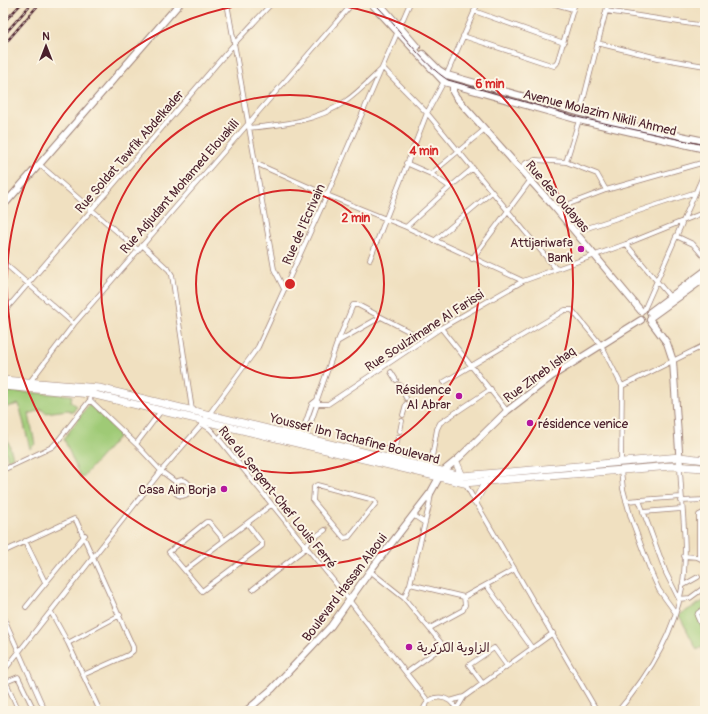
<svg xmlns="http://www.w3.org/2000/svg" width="708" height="714" font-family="Pangolin,'Playpen Sans Arabic',sans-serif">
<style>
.green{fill:#9fca76;stroke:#747450}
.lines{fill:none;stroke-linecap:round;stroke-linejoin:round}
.street-tunnel{stroke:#cfb9a2;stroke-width:4;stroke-dasharray:4 2;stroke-linecap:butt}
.street-casing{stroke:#9d8076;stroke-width:5.5}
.secondary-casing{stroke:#9d8076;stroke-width:8}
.primary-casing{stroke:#9d8076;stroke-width:8}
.street{stroke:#fff;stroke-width:4}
.secondary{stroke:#fff;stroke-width:6}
.primary{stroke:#fff;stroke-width:7}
.tram{stroke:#4a1f2b;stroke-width:1}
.rail-casing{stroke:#4a1f2b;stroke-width:2.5}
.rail{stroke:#fcf5e5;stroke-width:1;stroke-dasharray:3;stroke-linecap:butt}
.ring{fill:none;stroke:#d62828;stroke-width:2}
.poi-dot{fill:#b5179e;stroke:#fcf5e5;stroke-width:1.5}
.labels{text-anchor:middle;stroke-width:4;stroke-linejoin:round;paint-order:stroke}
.street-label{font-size:13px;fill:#4a1f2b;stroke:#fcf5e5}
.poi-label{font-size:13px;fill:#4a1f2b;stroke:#fcf5e5;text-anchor:end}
.centre{fill:#d62828;stroke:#fcf5e5;stroke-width:2}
.ring-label{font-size:12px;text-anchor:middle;font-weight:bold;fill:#d62828;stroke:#fcf5e5;stroke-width:4;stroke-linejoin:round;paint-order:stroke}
</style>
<rect width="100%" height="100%" fill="#fcf5e5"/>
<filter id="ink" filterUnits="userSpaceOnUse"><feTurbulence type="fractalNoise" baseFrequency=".025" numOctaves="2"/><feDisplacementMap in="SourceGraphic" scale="8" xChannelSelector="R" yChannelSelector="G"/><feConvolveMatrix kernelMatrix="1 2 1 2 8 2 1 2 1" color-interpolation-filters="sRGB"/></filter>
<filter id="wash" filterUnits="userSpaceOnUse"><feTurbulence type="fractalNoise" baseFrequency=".012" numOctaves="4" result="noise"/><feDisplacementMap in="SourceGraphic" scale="16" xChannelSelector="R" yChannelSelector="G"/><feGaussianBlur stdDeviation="0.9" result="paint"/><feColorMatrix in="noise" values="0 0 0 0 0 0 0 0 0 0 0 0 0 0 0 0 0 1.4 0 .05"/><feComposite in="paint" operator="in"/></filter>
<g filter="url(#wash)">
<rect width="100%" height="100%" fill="#f0e0c0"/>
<path class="green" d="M3 391 72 395 71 402 77 406 73 412 68 410 45 413 42 409 29 414 35 444 30 449 19 404 3 408Z
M89 404 120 435 81 479 64 439Z
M3 425 13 457 8 460 3 443Z
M705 600V653L701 647 697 650 679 615Z"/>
</g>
<g filter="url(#ink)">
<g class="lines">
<path class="street-tunnel" d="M394 455 396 447
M325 530 330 525"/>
<g class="street-casing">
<path id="street" d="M227 3 274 269 284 289
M551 3 573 9
M474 11 564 43
M606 11 705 26
M400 26 410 3
M398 31 327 195 258 347 202 424 210 429 219 439 349 600 428 701
M463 36 554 66 557 63 575 3
M597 43 658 58 705 66
M580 113 608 3
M249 128C282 125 318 121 346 101 359 92 371 79 383 68L427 113 556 269
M566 162 579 120
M255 163 327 195 406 227 523 281
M406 163 431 174 450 187
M39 164 138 250
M520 169 526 163 536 160 566 162 597 174 606 190
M431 174 485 129
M556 209 606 190 705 162
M406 227 450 187 473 168
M575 232 696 192
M676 236 693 244 705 258
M434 241 492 192
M626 244 670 297
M142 245 169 270 172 275 192 410
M370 259 427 113 442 85 478 3
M472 259 530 181
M3 262 74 324
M644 310 705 171
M3 313 234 44 272 3
M441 328 507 411
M337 342 379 318
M391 372 396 380
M444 382 565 310H572L601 345 622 386 621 462
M29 383 74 324 353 3
M400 385 406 398
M622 386 705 345
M90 400 136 444 161 471 177 483
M312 404H328L441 328 523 281 626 244 705 212
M403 415 406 404
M400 431 402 421
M300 438 312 404 317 400 337 343 353 305H358L412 333
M219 439 227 427
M305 439 318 402
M136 444 161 411
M396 447 398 437
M430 468 437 429 440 423 491 389
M3 470 52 447 57 442 90 400 91 394
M621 470 623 489 631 518 651 572 659 590 675 612
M174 488a8 8 0 1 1 16 0a8 8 0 1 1-16 0Z
M464 482 597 711
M317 485 374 500 376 503 349 537 344 538 313 501 314 487Z
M639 500 666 573 679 599 690 598 705 587
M626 501 681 497
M681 501 705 500
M643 512 681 509
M413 515 425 523
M315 537 325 530
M224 540 209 522H206L169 552 202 591 262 546V543L247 523
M25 541 45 582
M304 546 310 541
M3 552 74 519 76 520 133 647V651L128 655 83 675
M684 556 697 557 705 561
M699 557V515L705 512
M185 570 271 505
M370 571 404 598 442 644 439 649 406 673
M410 584 464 597
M487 586 532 648
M682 586 698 577
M253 589 306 548
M464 597 515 569
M404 598 410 584 429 506 431 494
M26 607 85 535
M705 608 698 613 697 616 705 634
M51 612 68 643 100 711
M3 616 45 711
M430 628 463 610 465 605 464 597
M68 643 120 615
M3 672 161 471 202 424
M483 684 469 665 494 648 507 666
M450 701 464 697 553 633
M456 710 464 697
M19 711 6 682 18 677 34 710
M31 711 44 707
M423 711C428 692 451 694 457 711
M618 711C648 676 674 634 682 588 689 550 681 505 680 466"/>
</g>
<g class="secondary-casing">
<path id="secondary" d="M371 3 444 82 579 120 705 149
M379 3 417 47
M423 54 439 70 447 75 614 122 705 141
M453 84V92L456 97 556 209 641 311
M3 206 180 3
M650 312 705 271
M651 317 705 278
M650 320 667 343 673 361 680 466
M246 711 272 689 331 626 370 571 431 492 442 472 459 458 507 411 552 376 641 320"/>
</g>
<g class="primary-casing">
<path id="primary" d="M3 380 99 388 462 476 680 457 705 460
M3 386 91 394 464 483 672 466 705 468
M457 464 462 476
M475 502 486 481"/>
</g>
<use href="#street" class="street"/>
<use href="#secondary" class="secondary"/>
<use href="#primary" class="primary"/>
<path class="tram" d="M374 3C397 25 422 64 448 80L581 118 705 145"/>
<g class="rail-casing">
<path id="rail" d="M3 23 22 3
M3 36 32 3
M3 46 40 3"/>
</g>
<use href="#rail" class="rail"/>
</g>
</g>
<g class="ring">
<circle cx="290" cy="284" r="94"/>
<circle cx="290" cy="284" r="189"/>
<path d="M324 3A283 283 0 1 1 256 3"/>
</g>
<g class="poi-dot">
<circle cx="581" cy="249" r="4"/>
<circle cx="459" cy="396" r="4"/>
<circle cx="530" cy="423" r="4"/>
<circle cx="224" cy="489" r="4"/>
<circle cx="409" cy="647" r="4"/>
</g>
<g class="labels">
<g class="street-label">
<text transform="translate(600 112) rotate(14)" y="5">Avenue Molazim Nikili Ahmed</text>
<text transform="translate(129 151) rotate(-49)" y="5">Rue Soldat Tawfik Abdelkader</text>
<text transform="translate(179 186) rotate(-49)" y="5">Rue Adjudant Mohamed Elouakili</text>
<text transform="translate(558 196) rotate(49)" y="5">Rue des Oudayas</text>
<text transform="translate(303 224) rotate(-66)" y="5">Rue de l'Ecrivain</text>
<text transform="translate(424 330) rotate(-33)" y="5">Rue Soulzimane Al Farissi</text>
<text transform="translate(539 374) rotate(-36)" y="5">Rue Zineb Ishaq</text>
<text transform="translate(355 438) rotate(14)" y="5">Youssef Ibn Tachafine Boulevard</text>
<text transform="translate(278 497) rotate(51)" y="5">Rue du Sergent-Chef Louis Ferré</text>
<text transform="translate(344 587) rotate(-53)" y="5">Boulevard Hassan Alaoui</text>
</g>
<g class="poi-label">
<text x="573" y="247">Attijariwafa<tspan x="573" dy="15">Bank</tspan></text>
<text x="451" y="394">Résidence<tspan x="451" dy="15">Al Abrar</tspan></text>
<text x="538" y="428" text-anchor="start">résidence venice</text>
<text x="216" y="494">Casa Ain Borja</text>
<text x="417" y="652" text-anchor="start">الزاوية الكركرية</text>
</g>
</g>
<circle cx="290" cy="284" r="6" class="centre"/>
<g class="ring-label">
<text x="490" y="88">6 min</text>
<text x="424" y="155">4 min</text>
<text x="356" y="222">2 min</text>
</g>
<rect width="708" height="714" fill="none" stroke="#fcf5e5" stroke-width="16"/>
<g transform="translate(46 46)" stroke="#fcf5e5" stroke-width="3" paint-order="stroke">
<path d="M0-3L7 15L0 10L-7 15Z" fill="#4a1f2b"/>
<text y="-6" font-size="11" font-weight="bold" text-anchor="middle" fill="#4a1f2b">N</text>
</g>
</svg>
